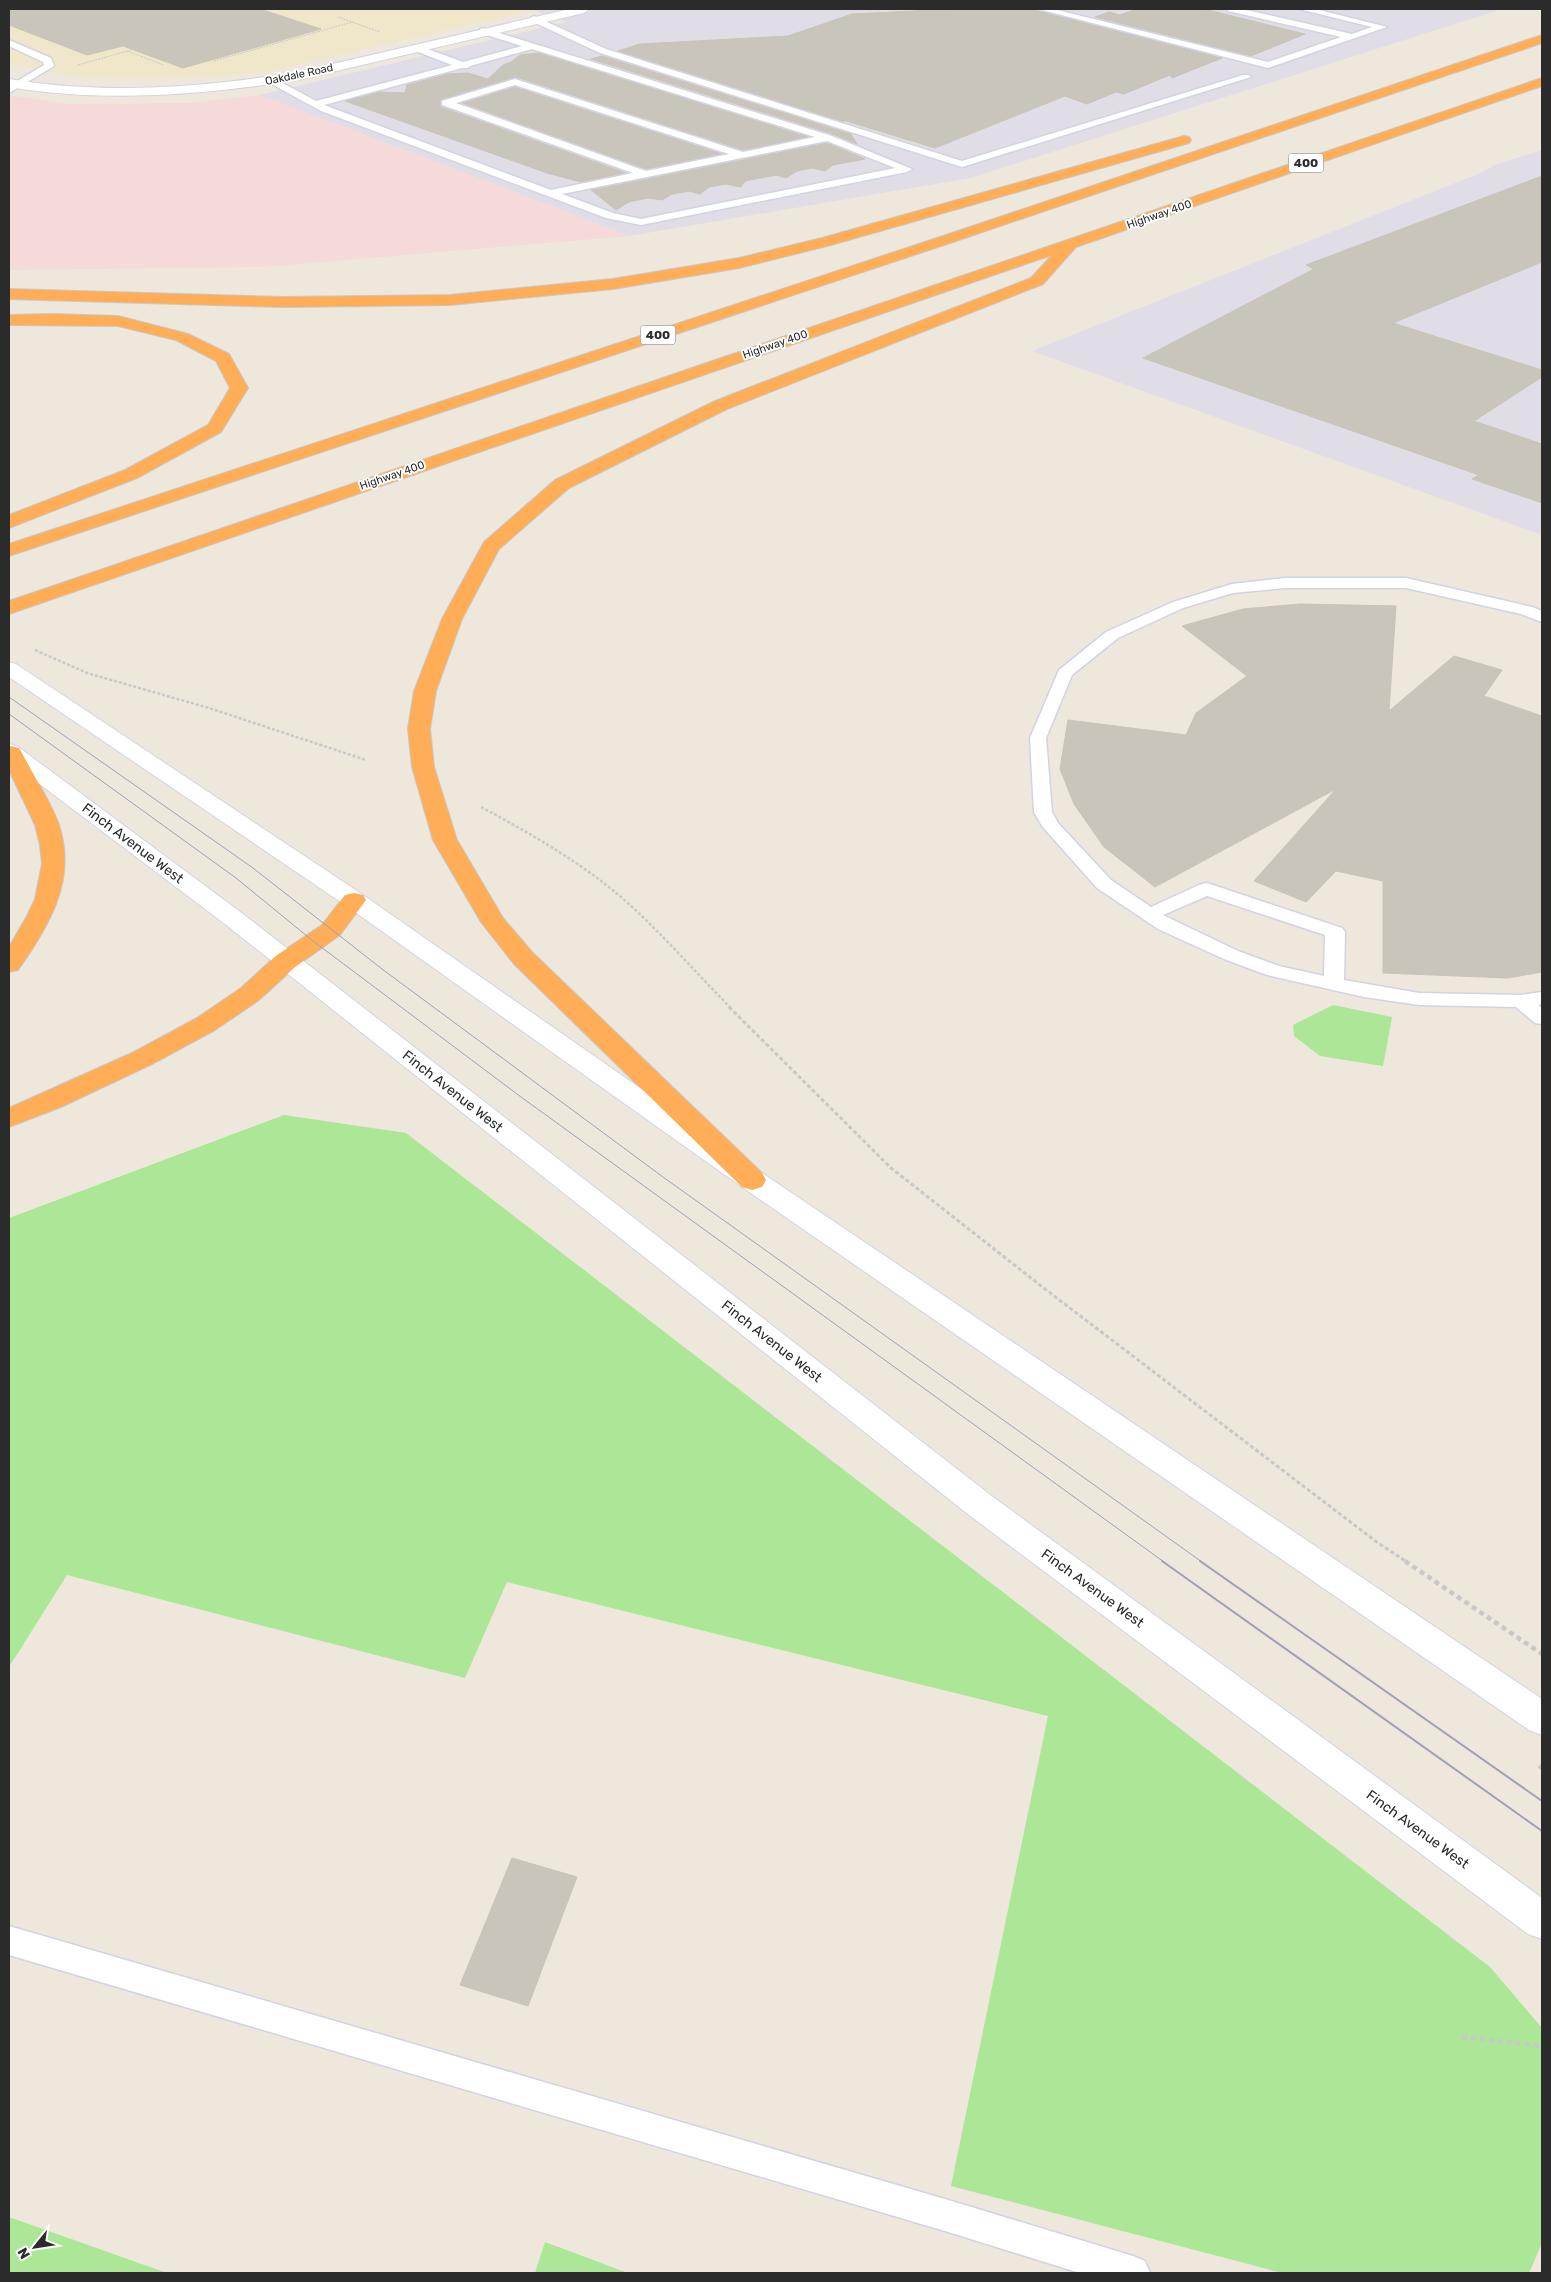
<svg xmlns="http://www.w3.org/2000/svg" width="1551" height="2282" font-family="Rubik,sans-serif">
<style>
.industrial{fill:#e0dde6}
.education{fill:#f0e7cb}
.medical{fill:#f5dad9}
.green{fill:#abe796}
.building{fill:#c9c5bb;stroke:#c9c4b6}
.lines{fill:none;stroke-linecap:round;stroke-linejoin:round}
.lane-casing{stroke:#d1d3e4;stroke-width:3}
.secondary-casing{stroke:#d1d3e4;stroke-width:2}
.highway-casing{stroke:#c8c8c8;stroke-width:2}
.path-far3{stroke:#c8c8c8;stroke-width:1;stroke-dasharray:2 1;stroke-linecap:butt}
.path-far2{stroke:#c8c8c8;stroke-width:2.5;stroke-dasharray:3 2;stroke-linecap:butt}
.path-far1{stroke:#c8c8c8;stroke-width:3;stroke-dasharray:4 2.5;stroke-linecap:butt}
.path{stroke:#c8c8c8;stroke-width:4.5;stroke-dasharray:5 4;stroke-linecap:butt}
.lane{fill:#fff;fill-rule:evenodd}
.secondary{fill:#fff;fill-rule:evenodd}
.highway{fill:#ffad56;fill-rule:evenodd}
.tram-far1{stroke:#9ea0b6;stroke-width:1}
.tram{stroke:#9ea0b6;stroke-width:2}
.labels{text-anchor:middle;stroke-width:4;stroke-linejoin:round;paint-order:stroke}
.far-street-label{font-size:11px;fill:#2b2b2b;stroke:#fff}
.shield{fill:#fff;stroke:#6b6b6b;stroke-width:1}
.shield-label{font-size:12px;font-weight:bold;fill:#2b2b2b}
.street-label{font-size:14px;fill:#2b2b2b;stroke:#fff}
</style>
<rect width="100%" height="100%" fill="#ede7dc"/>
<path class="industrial" d="M530 9H1502L970 178 629 236 260 95 566 22Z
M1542 150V535L1032 351 1483 172 1495 165Z"/>
<path class="education" d="M9 9H530L533 10 270 71 214 77 138 79 81 77 9 64Z"/>
<path class="medical" d="M9 95 66 104 190 103 260 95 629 236 264 267 9 270Z"/>
<path class="green" d="M1333 1005 1392 1017 1383 1066 1320 1056 1294 1036 1293 1025Z
M284 1115 406 1133 1490 1967 1542 2028V2243L1529 2273H1282L951 2186 1048 1716 507 1582 465 1678 67 1575 9 1667V1218Z
M9 2217 167 2273H9Z
M545 2242 628 2273H535Z"/>
<path class="building" d="M9 9H260L321 29 183 68 123 46 87 55 9 25Z
M955 9H1030L1222 58 1172 78 1170 75 1124 94 1116 92 1087 104 1065 96 935 148 843 120 844 122 618 51 640 44 788 36 852 14Z
M1137 9H1204L1305 34 1251 56 1095 17 1109 12 1120 15Z
M540 53 808 137 743 150 516 77 440 100 441 107 626 173 581 182 547 173 345 101 378 92 405 93 407 85 448 74 468 73 488 79 503 65 511 62 520 55Z
M602 56 851 134 857 144 833 134 591 59Z
M515 87 722 154 646 169 462 103Z
M827 143 865 159 833 165 825 171 812 168 797 171 786 178 776 175 745 181 741 187 726 184 709 187 700 194 689 191 672 194 662 200 648 198 629 202 616 210 591 190Z
M1542 176V262L1393 323 1542 370V377L1474 421 1542 444V503L1472 479 1479 475 1143 358 1314 269 1306 265Z
M1300 604 1396 606 1389 711 1454 656 1502 670 1484 696 1542 716V972L1508 978 1383 973V881L1336 871 1306 902 1254 881 1336 789 1155 887 1104 847 1074 804 1060 769 1068 720 1186 735 1196 713 1247 676 1182 626 1243 609Z
M512 1858 577 1877 528 2006 460 1985Z"/>
<g class="lines">
<g class="lane-casing">
<path id="lane" d="M1038 9H1053L1268 62 1341 37 1228 11 1227 9H1242L1352 34 1372 27 1299 9H1315L1387 27 1268 68Z
M534 16 606 49 962 161 1243 75H1249L1251 77 962 167 600 53 531 21 529 19Z
M483 28 832 136 912 169 907 172 641 225 606 218 321 111 266 81 267 79H275L316 101 452 65 413 50V46H419L463 62 522 46 480 33V29ZM532 49 815 137 743 152 515 79 442 101V105L633 173 551 190 324 105 462 68H468L470 66ZM515 85 729 154 646 171 456 103ZM827 141 895 168 641 219 613 213 562 194Z
M9 40 51 58 54 66 9 93V86L44 65 43 62 9 46Z
M1285 578H1406L1532 607 1542 611V622L1521 614 1406 588H1285L1233 593 1183 608 1118 638 1072 675 1046 738 1052 812 1058 823 1111 880 1151 907 1199 885 1206 883 1213 885 1342 928 1345 932 1344 980 1419 993 1521 995 1542 992V1004L1538 1005 1542 1008V1024L1535 1023 1516 1007 1419 1005 1364 997 1267 975 1224 959 1158 929 1097 888 1042 826 1034 812 1030 738 1059 670 1106 632 1173 602 1232 584ZM1207 896 1325 935 1324 976 1279 966 1238 951 1163 915Z
M9 1926 945 2199 1133 2256 1145 2261 1150 2273H1080L945 2231 9 1955Z"/>
</g>
<g class="secondary-casing">
<path id="secondary" d="M570 9H590L584 13 298 80C201 95 106 103 9 87V79C106 95 201 88 298 72Z
M9 662 16 664 363 895 762 1173 1542 1699V1735L1529 1730 742 1187 345 905 9 677Z
M9 744 17 746 243 914 993 1497 1542 1898V1939L1528 1934 969 1515 225 924 9 761Z"/>
</g>
<g class="highway-casing">
<path id="highway" d="M1542 35V43L953 242 9 556V544L943 236Z
M1542 78V86L1076 247 1043 284 727 409 569 488 499 549 462 619 436 691 430 729 434 767 457 840 503 918 532 952 762 1173 766 1180 762 1187 752 1190 742 1187 514 964 481 922 433 840 412 767 408 729 414 691 442 619 484 542 555 480 715 401 1031 278 1052 255 9 614V601Z
M1184 136 1189 137 1191 140 1189 143 831 245 739 268 613 289 450 305 284 307 9 299V289L284 297 450 295 613 279 739 258 822 238Z
M52 314 118 316 188 334 229 354 248 388 221 432 137 478 9 528V515L125 470 208 425 230 388 216 361 176 340 118 326 9 325V315Z
M11 746 19 748 22 753C34 777 50 800 59 825 77 880 49 926 18 970L9 972V947L27 916 35 899 42 864 40 845 35 825 9 770V747Z
M354 893 363 895 366 900 340 935 295 967 259 1000 215 1030 152 1064 61 1107 9 1127V1108L134 1052 197 1018 241 988 277 955 322 925 345 895Z"/>
</g>
<path class="path-far3" d="M338 17 380 32
M127 51 164 65
M214 61 352 22
M78 65 138 48"/>
<path class="path-far2" d="M35 650 87 673 209 708 366 760
M481 807C533 835 586 865 630 905 665 937 697 974 731 1008"/>
<path class="path-far1" d="M729 1007 891 1168 1045 1289 1378 1543 1407 1562"/>
<path class="path" d="M1405 1561 1542 1654
M1539 1766 1542 1768
M1462 2037 1542 2046"/>
<use href="#lane" class="lane"/>
<use href="#secondary" class="secondary"/>
<use href="#highway" class="highway"/>
<path class="tram-far1" d="M9 697 253 868 382 969 663 1177 1202 1562
M9 714 236 878 313 941 521 1097 1164 1562"/>
<path class="tram" d="M1162 1561 1542 1831
M1200 1561 1542 1801"/>
</g>
<g class="labels">
<g class="far-street-label">
<text transform="translate(299 74) rotate(-12)" y="4">Oakdale Road</text>
<text transform="translate(1159 214) rotate(-19)" y="4">Highway 400</text>
<text transform="translate(775 344) rotate(-19)" y="4">Highway 400</text>
<text transform="translate(392 475) rotate(-19)" y="4">Highway 400</text>
</g>
<g class="shield">
<rect x="1288.5" y="153.5" width="35" height="19" rx="4"/>
<rect x="640.5" y="325.5" width="35" height="19" rx="4"/>
</g>
<g class="shield-label">
<text x="1306" y="167">400</text>
<text x="658" y="339">400</text>
</g>
<g class="street-label">
<text transform="translate(133 843) rotate(37)" y="5">Finch Avenue West</text>
<text transform="translate(453 1091) rotate(38)" y="5">Finch Avenue West</text>
<text transform="translate(772 1341) rotate(38)" y="5">Finch Avenue West</text>
<text transform="translate(1093 1588) rotate(36)" y="5">Finch Avenue West</text>
<text transform="translate(1418 1829) rotate(36)" y="5">Finch Avenue West</text>
</g>
</g>
<rect width="1551" height="2282" fill="none" stroke="#2b2b2b" stroke-width="20"/>
<g transform="translate(35 2247) rotate(240)" stroke="#ffffff" stroke-width="4" paint-order="stroke">
<path d="M0-4L9 19L0 12L-9 19Z" fill="#2b2b2b"/>
<text y="-8" font-size="14" font-weight="bold" text-anchor="middle" fill="#2b2b2b">N</text>
</g>
</svg>
